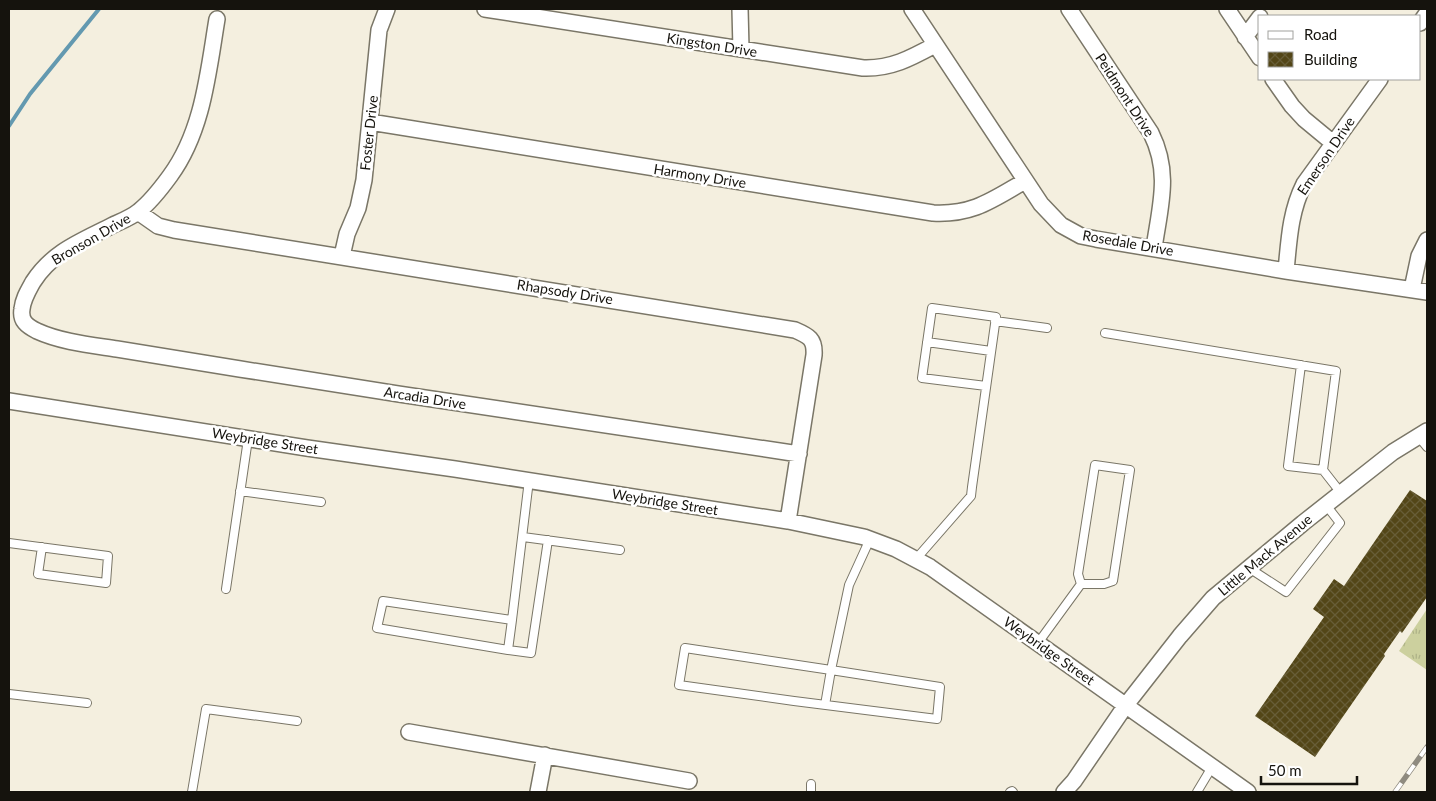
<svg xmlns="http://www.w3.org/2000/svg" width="1436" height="801" font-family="Lato,sans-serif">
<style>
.park{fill:url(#park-tufts)}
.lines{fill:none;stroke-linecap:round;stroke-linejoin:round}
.stream{stroke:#6399b0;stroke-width:4}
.building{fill:url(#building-cross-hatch)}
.lane-casing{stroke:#7a7667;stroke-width:10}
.street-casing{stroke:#7a7667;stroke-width:18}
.lane{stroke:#fff;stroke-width:8}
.street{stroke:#fff;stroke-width:15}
.rail-casing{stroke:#8f8b80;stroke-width:5.5}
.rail{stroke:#fff;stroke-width:4;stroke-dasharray:11;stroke-linecap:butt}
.labels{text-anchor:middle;stroke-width:5;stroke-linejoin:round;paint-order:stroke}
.street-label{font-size:14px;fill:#15130d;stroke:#fff}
</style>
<defs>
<pattern id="park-tufts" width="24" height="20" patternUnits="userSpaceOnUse" patternTransform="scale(1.25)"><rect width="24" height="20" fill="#ccd09e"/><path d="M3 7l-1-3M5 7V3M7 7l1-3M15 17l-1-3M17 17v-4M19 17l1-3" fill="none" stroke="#aeb287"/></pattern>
<pattern id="building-cross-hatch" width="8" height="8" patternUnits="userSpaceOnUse" patternTransform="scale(1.25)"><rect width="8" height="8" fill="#534617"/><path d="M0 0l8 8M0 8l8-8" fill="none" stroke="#675d37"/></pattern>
</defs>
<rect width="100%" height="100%" fill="#f4efdf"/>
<path class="park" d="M1427 609V670L1399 651Z"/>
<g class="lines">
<path class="stream" d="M9 126 30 94 99 9"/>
</g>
<path class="building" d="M1410 490 1427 501V597L1402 633 1400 631 1384 654 1385 656 1315 757 1255 716 1324 617 1313 609 1334 579 1344 586Z"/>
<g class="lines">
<g class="lane-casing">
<path id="lane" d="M995 321 1047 328
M1105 333 1336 371 1323 470 1341 493
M927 342 991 351
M1301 365 1288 466 1323 470
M1418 436 1427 447
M240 491 321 502
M523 537 620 550
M9 543 108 556 106 583 38 574 42 547
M916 559 971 496 972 487 996 317 932 308 922 378 986 386
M1249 568 1286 592 1340 523 1326 505
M226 589 248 439
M512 620 508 650 377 628 383 601 512 620 529 480
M1038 643 1081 584 1078 574 1095 465 1130 470 1113 581 1104 584H1081
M508 650 531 653 548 540
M9 694 87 703
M825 705 831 670 685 648 679 685 794 701 937 719 940 687 831 670 849 585 870 539
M811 784V792
M192 792 206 709 297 721
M1010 792 1012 791 1013 792
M1197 792 1212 767"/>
</g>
<g class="street-casing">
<path id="street" d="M485 9 863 68C891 69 911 58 935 45
M740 9 741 49
M912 9 1041 204 1061 225 1081 236 1096 239 1286 271 1427 292
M1069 9 1151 133C1171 173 1160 206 1154 248
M1227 9 1260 58
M217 19C208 73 203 131 170 176 162 187 149 203 139 211 132 217 122 221 113 225 82 241 53 251 33 282 28 291 23 299 22 309 20 321 27 326 37 331 61 342 91 345 117 349 158 356 199 362 240 369 426 399 612 426 799 454
M1420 23 1427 13
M1245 37 1260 17
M1273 79 1292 106 1304 119 1333 143
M370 122 933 213C973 215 992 200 1025 181
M138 212 158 226 174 230 795 330C809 336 815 339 814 355L788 521
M342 256 347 234 358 208 364 180 379 30 387 9
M1286 271C1289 240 1290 212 1304 184L1380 79
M1412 289 1419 256 1427 240
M9 401 307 448 455 469 788 521 864 537 896 549 930 567 1248 792
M409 732 689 781
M538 792 545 755
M1064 792 1074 781 1126 705 1180 636 1213 598 1303 523 1393 452 1427 431"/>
</g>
<use href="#lane" class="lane"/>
<use href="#street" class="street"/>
<g class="rail-casing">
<path id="rail" d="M1395 792 1427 747"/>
</g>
<use href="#rail" class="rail"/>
</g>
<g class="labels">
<g class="street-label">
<text transform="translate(712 45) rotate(9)" y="5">Kingston Drive</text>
<text transform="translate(1125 95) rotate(57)" y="5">Peidmont Drive</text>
<text transform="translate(369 133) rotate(-84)" y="5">Foster Drive</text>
<text transform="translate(1326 156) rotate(-56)" y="5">Emerson Drive</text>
<text transform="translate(700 176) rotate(9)" y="5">Harmony Drive</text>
<text transform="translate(91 239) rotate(-30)" y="5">Bronson Drive</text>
<text transform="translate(1128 243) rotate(10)" y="5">Rosedale Drive</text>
<text transform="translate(565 292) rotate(9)" y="5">Rhapsody Drive</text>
<text transform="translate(425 398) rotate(9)" y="5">Arcadia Drive</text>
<text transform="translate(265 441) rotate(9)" y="5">Weybridge Street</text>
<text transform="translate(665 502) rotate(9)" y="5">Weybridge Street</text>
<text transform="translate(1265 555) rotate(-40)" y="5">Little Mack Avenue</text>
<text transform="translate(1049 651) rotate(35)" y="5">Weybridge Street</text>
</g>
</g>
<rect width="1436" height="801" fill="none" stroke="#15130d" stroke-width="20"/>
<rect x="1258" y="15" width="162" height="65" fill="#ffffff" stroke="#a1a19e"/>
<rect x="1268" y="31" width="25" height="8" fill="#ffffff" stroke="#a1a19e"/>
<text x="1304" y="40" font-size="15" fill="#15130d">Road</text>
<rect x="1268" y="52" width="25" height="15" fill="url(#building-cross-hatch)" stroke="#a1a19e"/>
<text x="1304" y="65" font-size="15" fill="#15130d">Building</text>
<path d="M1261 776v8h96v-8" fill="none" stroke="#15130d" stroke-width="2.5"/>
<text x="1268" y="776" font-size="15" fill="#15130d" stroke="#ffffff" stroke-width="4" paint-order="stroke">50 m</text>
</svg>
